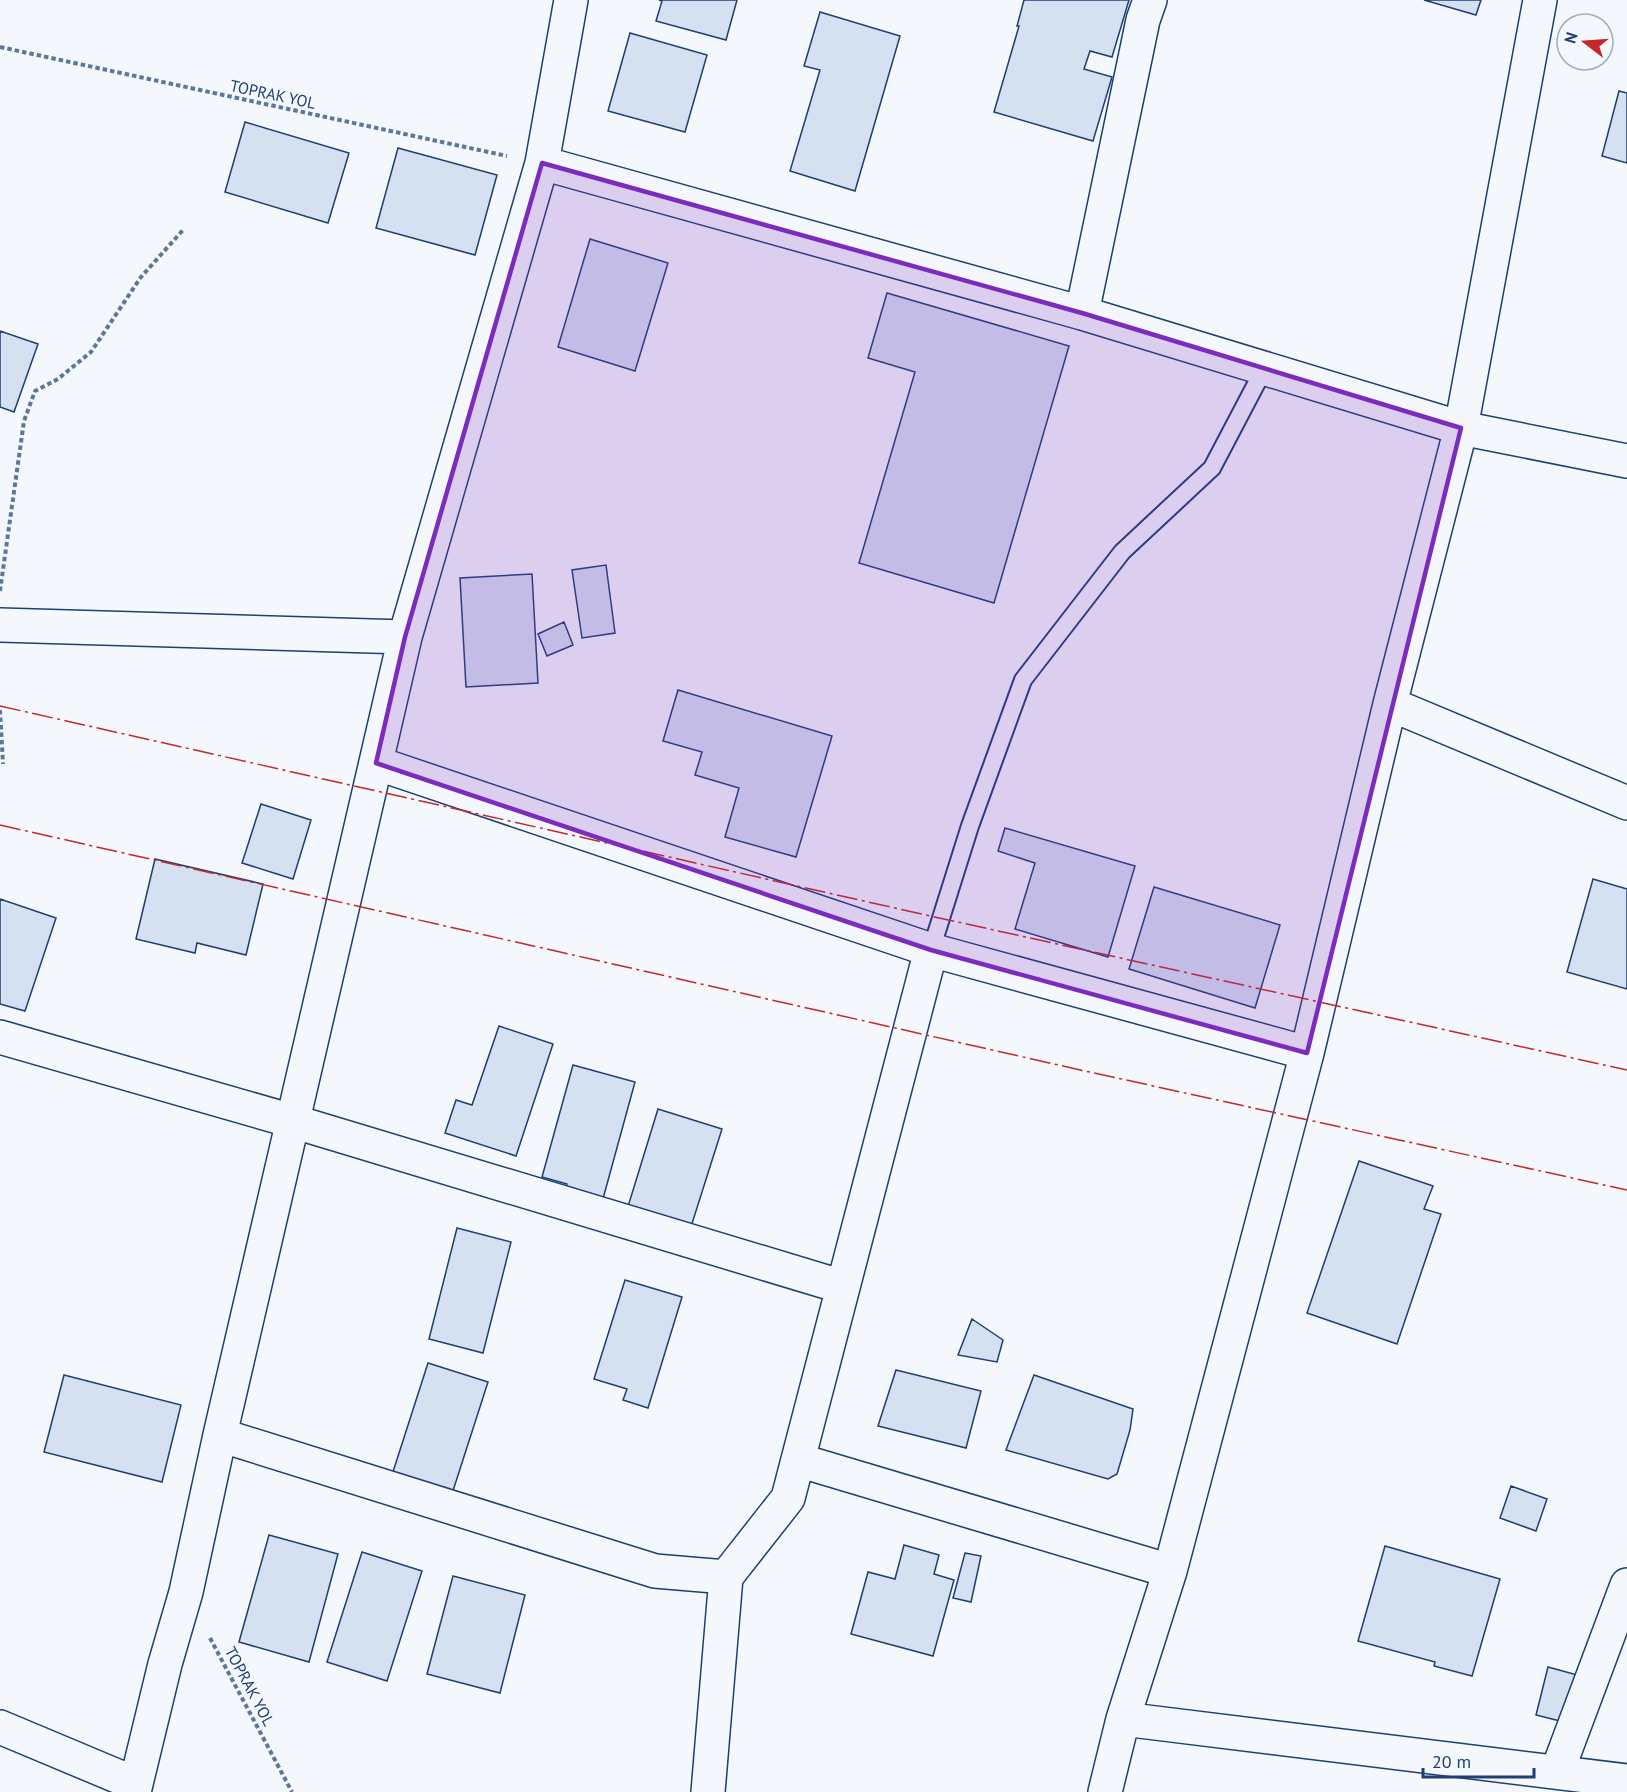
<svg xmlns="http://www.w3.org/2000/svg" width="1627" height="1792" font-family="'PT Sans',sans-serif">
<style>
.building{fill:#d5e0f0;stroke:#1d3f73;stroke-width:1.5}
.lines{fill:none;stroke-linecap:round;stroke-linejoin:round}
.lane-casing{stroke:#1d3f73;stroke-width:20}
.street-casing{stroke:#1d3f73;stroke-width:36}
.path{stroke:#5e769c;stroke-width:4;stroke-dasharray:4.5 3;stroke-linecap:butt}
.lane{stroke:#f4f7fb;stroke-width:16}
.street{stroke:#f4f7fb;stroke-width:33}
.power{stroke:#c62828;stroke-width:1.5;stroke-dasharray:21 4.5 3 4.5;stroke-linecap:butt}
.marked{fill:#7b2cbf;fill-opacity:0.2;stroke:#7b2cbf;stroke-width:4.5;stroke-linejoin:round}
.labels{text-anchor:middle;stroke-width:4.5;stroke-linejoin:round;paint-order:stroke}
.street-label{font-size:16px;fill:#1d3f73;stroke:#f4f7fb}
</style>
<rect width="100%" height="100%" fill="#f4f7fb"/>
<path class="building" d="M659 0H737L726 40 656 21 662 1Z
M1024 0H1129L1112 57 1090 51 1084 69 1112 77 1093 141 994 112 1019 26H1017Z
M1424 0H1481L1476 15Z
M820 12 900 36 855 191 790 171 820 70 804 66Z
M630 33 707 55 685 132 608 111Z
M1619 91 1627 93V163L1602 156Z
M245 122 349 153 328 223 225 192Z
M398 148 497 175 475 255 376 228Z
M590 239 668 263 635 371 558 347Z
M887 293 1069 346 994 603 859 563 915 372 868 358Z
M0 331 38 344 14 412 0 407Z
M606 565 615 633 582 638 572 570Z
M532 574 538 683 466 687 460 578Z
M564 622 573 645 547 656 538 634Z
M678 690 832 736 796 857 725 837 739 788 695 775 702 752 663 741Z
M261 804 311 820 293 879 242 863Z
M1005 828 1135 866 1108 957 1015 929 1035 863 998 851Z
M155 859 263 884 246 955 197 943 195 953 136 939Z
M1593 879 1627 889V989L1567 972Z
M1154 887 1280 925 1255 1008 1129 969Z
M0 899 56 918 25 1011 0 1004Z
M499 1026 553 1044 516 1156 445 1133 456 1100 472 1105Z
M573 1065 635 1082 601 1206 564 1195 567 1184 542 1177Z
M658 1109 722 1129 689 1233 626 1213Z
M1359 1161 1433 1186 1424 1209 1441 1214 1397 1344 1307 1313Z
M457 1228 511 1242 483 1353 429 1339Z
M625 1280 682 1297 648 1408 623 1400 627 1389 594 1379Z
M972 1319 1003 1340 997 1362 958 1355Z
M428 1363 488 1382 451 1497 391 1478Z
M896 1370 981 1391 966 1448 878 1426Z
M64 1375 181 1405 162 1482 44 1452Z
M1034 1375 1133 1409 1130 1430 1117 1474 1108 1479 1006 1450Z
M1511 1486 1547 1499 1536 1531 1500 1518Z
M269 1535 338 1554 309 1662 239 1642Z
M904 1545 939 1555 934 1574 954 1580 933 1656 851 1634 868 1572 895 1579Z
M1385 1546 1500 1579 1472 1676 1434 1666 1435 1662 1358 1641Z
M362 1552 422 1571 387 1681 327 1662Z
M965 1553 981 1556 971 1602 953 1598Z
M453 1576 525 1595 500 1693 427 1674Z
M1548 1667 1581 1676 1568 1723 1536 1715Z"/>
<g class="lines">
<g class="lane-casing">
<path id="lane" d="M931 950 970 826 1023 680 1122 552 1212 468 1264 369"/>
</g>
<g class="street-casing">
<path id="street" d="M542 163 1082 313 1461 428 1627 461
M1082 313 1143 20 1150 0
M0 625 405 637
M1390 704 1627 803
M376 763 931 950 1307 1053
M0 1037 292 1121 843 1287
M220 1435 655 1571 726 1577 788 1498 931 950
M798 1460 1170 1571
M1123 1719 1627 1781
M0 1727 136 1784
M1557 1772 1627 1585
M134 1792 165 1664 186 1592 220 1435 405 637 542 163 571 0
M708 1792 726 1577
M1105 1792 1123 1719 1170 1571 1307 1053 1390 704 1461 428 1540 0"/>
</g>
<path class="path" d="M0 47 507 156
M0 591 24 421 35 391 58 379 91 352 141 277 183 230
M0 710 3 764
M210 1638 292 1792"/>
<use href="#lane" class="lane"/>
<use href="#street" class="street"/>
<path class="power" d="M0 706 917 913 1627 1070
M0 825 1076 1069 1627 1190"/>
</g>
<path class="marked" d="M542 163 1082 313 1461 428 1307 1053 931 950 376 763 405 637Z"/>
<g class="labels">
<g class="street-label">
<text transform="translate(273 94) rotate(12)" y="6">TOPRAK YOL</text>
<text transform="translate(250 1686) rotate(62)" y="6">TOPRAK YOL</text>
</g>
</g>
<g transform="translate(1585 42) rotate(287)"><circle r="28" fill="#f4f7fb" stroke="#9eadc5" stroke-width="1.5"/>
<path d="M0-4.5L10 22L0 15L-10 22Z" fill="#c62828"/>
<text y="-9" font-size="16" font-weight="bold" text-anchor="middle" fill="#1d3f73">N</text>
</g>
<path d="M1423 1768v9h111v-9" fill="none" stroke="#1d3f73" stroke-width="3"/>
<text x="1432" y="1768" font-size="18" fill="#1d3f73" stroke="#f4f7fb" stroke-width="4.5" paint-order="stroke">20 m</text>
</svg>
